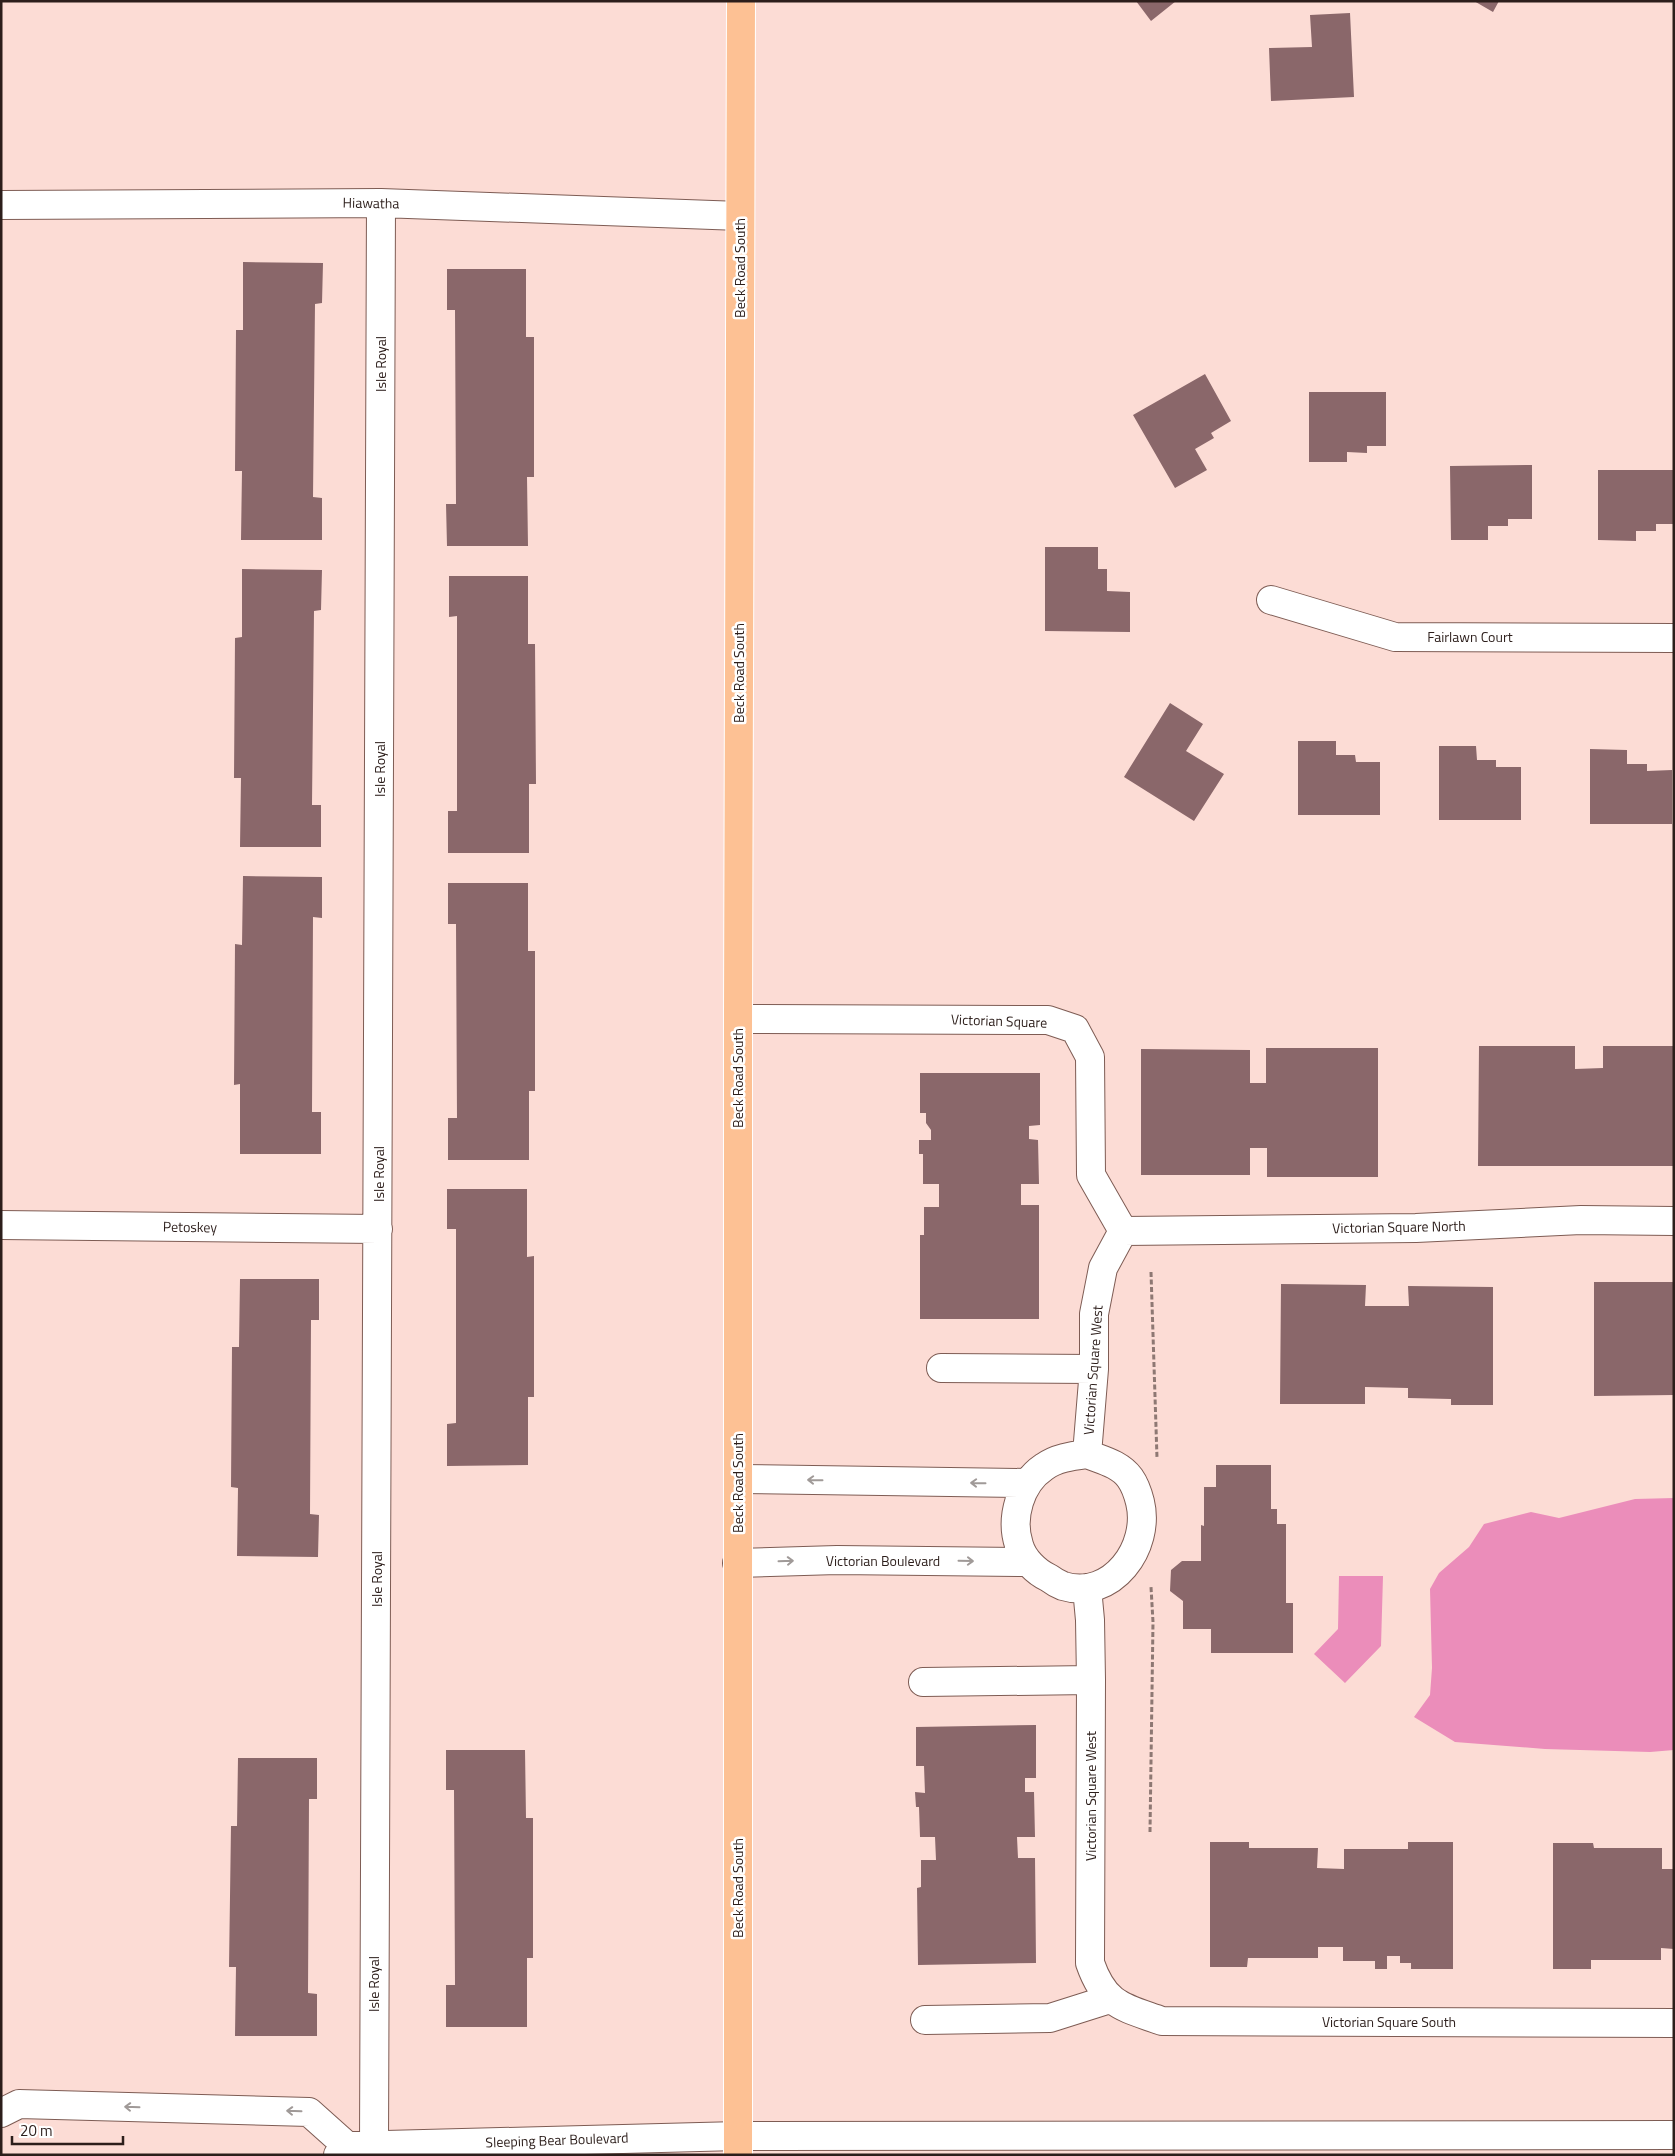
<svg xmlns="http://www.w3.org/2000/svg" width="1675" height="2156" font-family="'Titillium Web',sans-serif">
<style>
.water{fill:#eb8dba}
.building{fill:#8a676a}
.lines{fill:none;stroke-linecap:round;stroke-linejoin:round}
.minor-casing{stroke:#7e5c54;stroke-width:30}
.major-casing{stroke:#fff;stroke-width:30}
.path{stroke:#8e7873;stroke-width:3;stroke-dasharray:5 2.5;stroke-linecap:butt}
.minor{stroke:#fff;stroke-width:28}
.major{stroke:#fdc194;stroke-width:28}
.oneway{stroke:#a09a98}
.labels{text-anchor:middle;stroke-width:5;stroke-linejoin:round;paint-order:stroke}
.street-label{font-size:14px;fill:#2c1e1b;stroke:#fff}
</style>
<rect width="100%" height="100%" fill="#fcdcd5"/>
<path class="water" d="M1674 1498V1750L1650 1752 1545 1749 1455 1742 1414 1717 1430 1695 1432 1668 1430 1589 1439 1573 1469 1547 1484 1524 1531 1512 1559 1518 1635 1499Z
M1339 1576H1383L1381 1646 1345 1683 1314 1654 1338 1629Z"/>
<path class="building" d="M1136 1H1176L1151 21Z
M1474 1H1499L1493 12Z
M1350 13 1354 97 1271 101 1269 48 1312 47 1310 15Z
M243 262 323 263 322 303 315 304 313 497 322 498V540H241L242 471H235L236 330H243Z
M447 269H526V337H534V477H527L528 546H447L446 504H456L455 310H447Z
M1205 374 1231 421 1211 433 1214 438 1195 449 1207 470 1175 488 1133 415Z
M1309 392H1386V446H1367V453L1347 452V462H1309Z
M1532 465V519H1508V526H1488V540H1451L1450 466Z
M1598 470H1674V524H1656V531H1636V541L1598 540Z
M1045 547H1098V569H1107V591L1130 592V632L1045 631Z
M242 569 322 570 321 610 314 611 312 805H321V847H240L241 778H234L235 638 242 637Z
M449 576H528V644H535L536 784H529V853H448V811H457V616L449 617Z
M1170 703 1203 724 1186 751 1224 774 1194 821 1124 777Z
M1298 741H1336V755H1355L1356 762H1380V815H1298Z
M1439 746H1476L1477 760H1496V767H1521V820H1439Z
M1590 749 1627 750V764H1647V771L1672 770V824H1590Z
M243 876 322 877V918L313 917 312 1112H321V1154H240V1084L234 1085 235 944 242 945Z
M448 883H528V951H535V1091H529V1160H448V1118H457L456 924H448Z
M1479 1046H1575V1069L1603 1068V1046H1674V1166H1478Z
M1266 1048H1378V1177H1267V1148H1250V1175H1141V1049L1250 1050V1083H1266Z
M920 1073H1040V1125L1029 1126V1139L1038 1140 1039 1184H1021V1205H1039V1319H920V1235H924V1207H939V1184H923V1154H919V1140H931V1130L926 1123V1113H920Z
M447 1189H527V1257L534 1256V1397H528V1465L447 1466V1424L456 1423V1229H447Z
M240 1279H319V1320H311L310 1514 319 1515 318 1557 237 1556 238 1488 231 1487 232 1347H239Z
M1594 1282H1674V1395L1594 1396Z
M1281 1284 1366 1285 1365 1306H1409L1408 1286 1493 1287V1405H1451V1399L1408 1398V1388L1365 1387V1404H1280Z
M1216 1465H1271V1509H1277V1524H1286V1603H1293V1653H1211V1629H1183V1601L1170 1591 1171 1570 1182 1561H1201V1525L1204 1526V1487H1216Z
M1036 1725V1778H1025V1792H1034L1035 1837H1017L1018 1858H1035L1036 1963 918 1965 917 1888 921 1887V1860H936L935 1837H920L919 1807H916L915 1792 925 1793 924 1766H916V1727Z
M446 1750H525L526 1818H533V1958H527V2027H446V1985H455L454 1790H446Z
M238 1758H317V1799H309L308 1993 317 1994V2036H235L236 1967H229L231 1826H237Z
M1210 1842H1249V1848H1318L1317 1868 1344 1869V1849H1408V1842H1453V1969H1411V1963H1400V1956H1387V1969H1375V1961H1343V1947H1318V1958H1248L1247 1967H1210Z
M1553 1843H1593L1594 1848H1662V1869H1674V1949L1661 1948V1960H1591V1969H1553Z"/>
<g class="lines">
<g class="minor-casing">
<path id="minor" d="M1 205 381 203 740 216
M1271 600 1395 637 1674 638
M738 1019 1048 1020 1075 1029 1090 1057 1091 1175 1123 1231
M1 1225 378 1229
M1123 1231 1416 1228 1581 1220 1674 1221
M941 1368 1094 1369
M1087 1454C1102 1460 1120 1464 1130 1478 1135 1485 1138 1494 1140 1502 1151 1547 1112 1601 1063 1586 1058 1584 1053 1581 1049 1578 1036 1572 1023 1559 1019 1545 1010 1518 1020 1483 1044 1467 1056 1458 1072 1456 1087 1454Z
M1087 1454 1094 1369V1314L1103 1268 1123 1231
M738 1479 1026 1483
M737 1563 837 1560 1028 1562
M1087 1588 1090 1620 1091 1680 1090 1963C1105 2006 1123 2007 1162 2021L1674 2023
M923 1682 1091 1680
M925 2020 1050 2018 1110 1999
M1 2113 19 2104 309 2112 347 2146
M374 2145 381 203
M338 2155 347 2146 738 2136 1674 2135"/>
</g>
<g class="major-casing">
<path id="major" d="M738 2155V1019L741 1"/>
</g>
<path class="path" d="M1151 1272 1157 1458
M1150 1832 1153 1622 1151 1587"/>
<use href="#minor" class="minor"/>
<use href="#major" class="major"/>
</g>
<defs><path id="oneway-shaft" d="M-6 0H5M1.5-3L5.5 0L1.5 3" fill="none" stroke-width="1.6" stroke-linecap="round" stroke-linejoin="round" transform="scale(1.25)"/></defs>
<g class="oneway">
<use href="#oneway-shaft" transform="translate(815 1480) rotate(-179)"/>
<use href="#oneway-shaft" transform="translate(978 1483) rotate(-179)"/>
<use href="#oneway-shaft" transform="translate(786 1561) rotate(-2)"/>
<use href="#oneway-shaft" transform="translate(966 1561) rotate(1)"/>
<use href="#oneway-shaft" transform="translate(132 2107) rotate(-178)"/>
<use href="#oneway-shaft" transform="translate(294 2111) rotate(-178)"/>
</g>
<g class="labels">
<g class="street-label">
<text transform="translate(371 203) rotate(1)" y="5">Hiawatha</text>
<text transform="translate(740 268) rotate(-90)" y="5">Beck Road South</text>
<text transform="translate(381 364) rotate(-90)" y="5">Isle Royal</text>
<text x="1470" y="642">Fairlawn Court</text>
<text transform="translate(739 673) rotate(-90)" y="5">Beck Road South</text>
<text transform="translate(380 769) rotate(-90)" y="5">Isle Royal</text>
<text transform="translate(999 1021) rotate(2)" y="5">Victorian Square</text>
<text transform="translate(738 1078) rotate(-90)" y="5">Beck Road South</text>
<text transform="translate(379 1174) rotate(-90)" y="5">Isle Royal</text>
<text transform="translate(190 1227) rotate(1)" y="5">Petoskey</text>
<text transform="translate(1399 1227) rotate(-1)" y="5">Victorian Square North</text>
<text transform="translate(1093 1370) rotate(-86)" y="5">Victorian Square West</text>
<text transform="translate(738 1483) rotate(-90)" y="5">Beck Road South</text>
<text x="883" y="1566">Victorian Boulevard</text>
<text transform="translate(377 1579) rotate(-90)" y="5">Isle Royal</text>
<text transform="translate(1091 1796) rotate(-90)" y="5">Victorian Square West</text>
<text transform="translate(738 1888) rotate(-90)" y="5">Beck Road South</text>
<text transform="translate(374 1984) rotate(-90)" y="5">Isle Royal</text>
<text x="1389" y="2027">Victorian Square South</text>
<text transform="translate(557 2140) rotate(-2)" y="5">Sleeping Bear Boulevard</text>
</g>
</g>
<rect width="1675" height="2156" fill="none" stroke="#2c1e1b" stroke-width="5"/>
<path d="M12 2136v8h111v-8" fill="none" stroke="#2c1e1b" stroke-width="2.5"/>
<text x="20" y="2136" font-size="15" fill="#2c1e1b" stroke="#ffffff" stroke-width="4" paint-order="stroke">20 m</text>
</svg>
